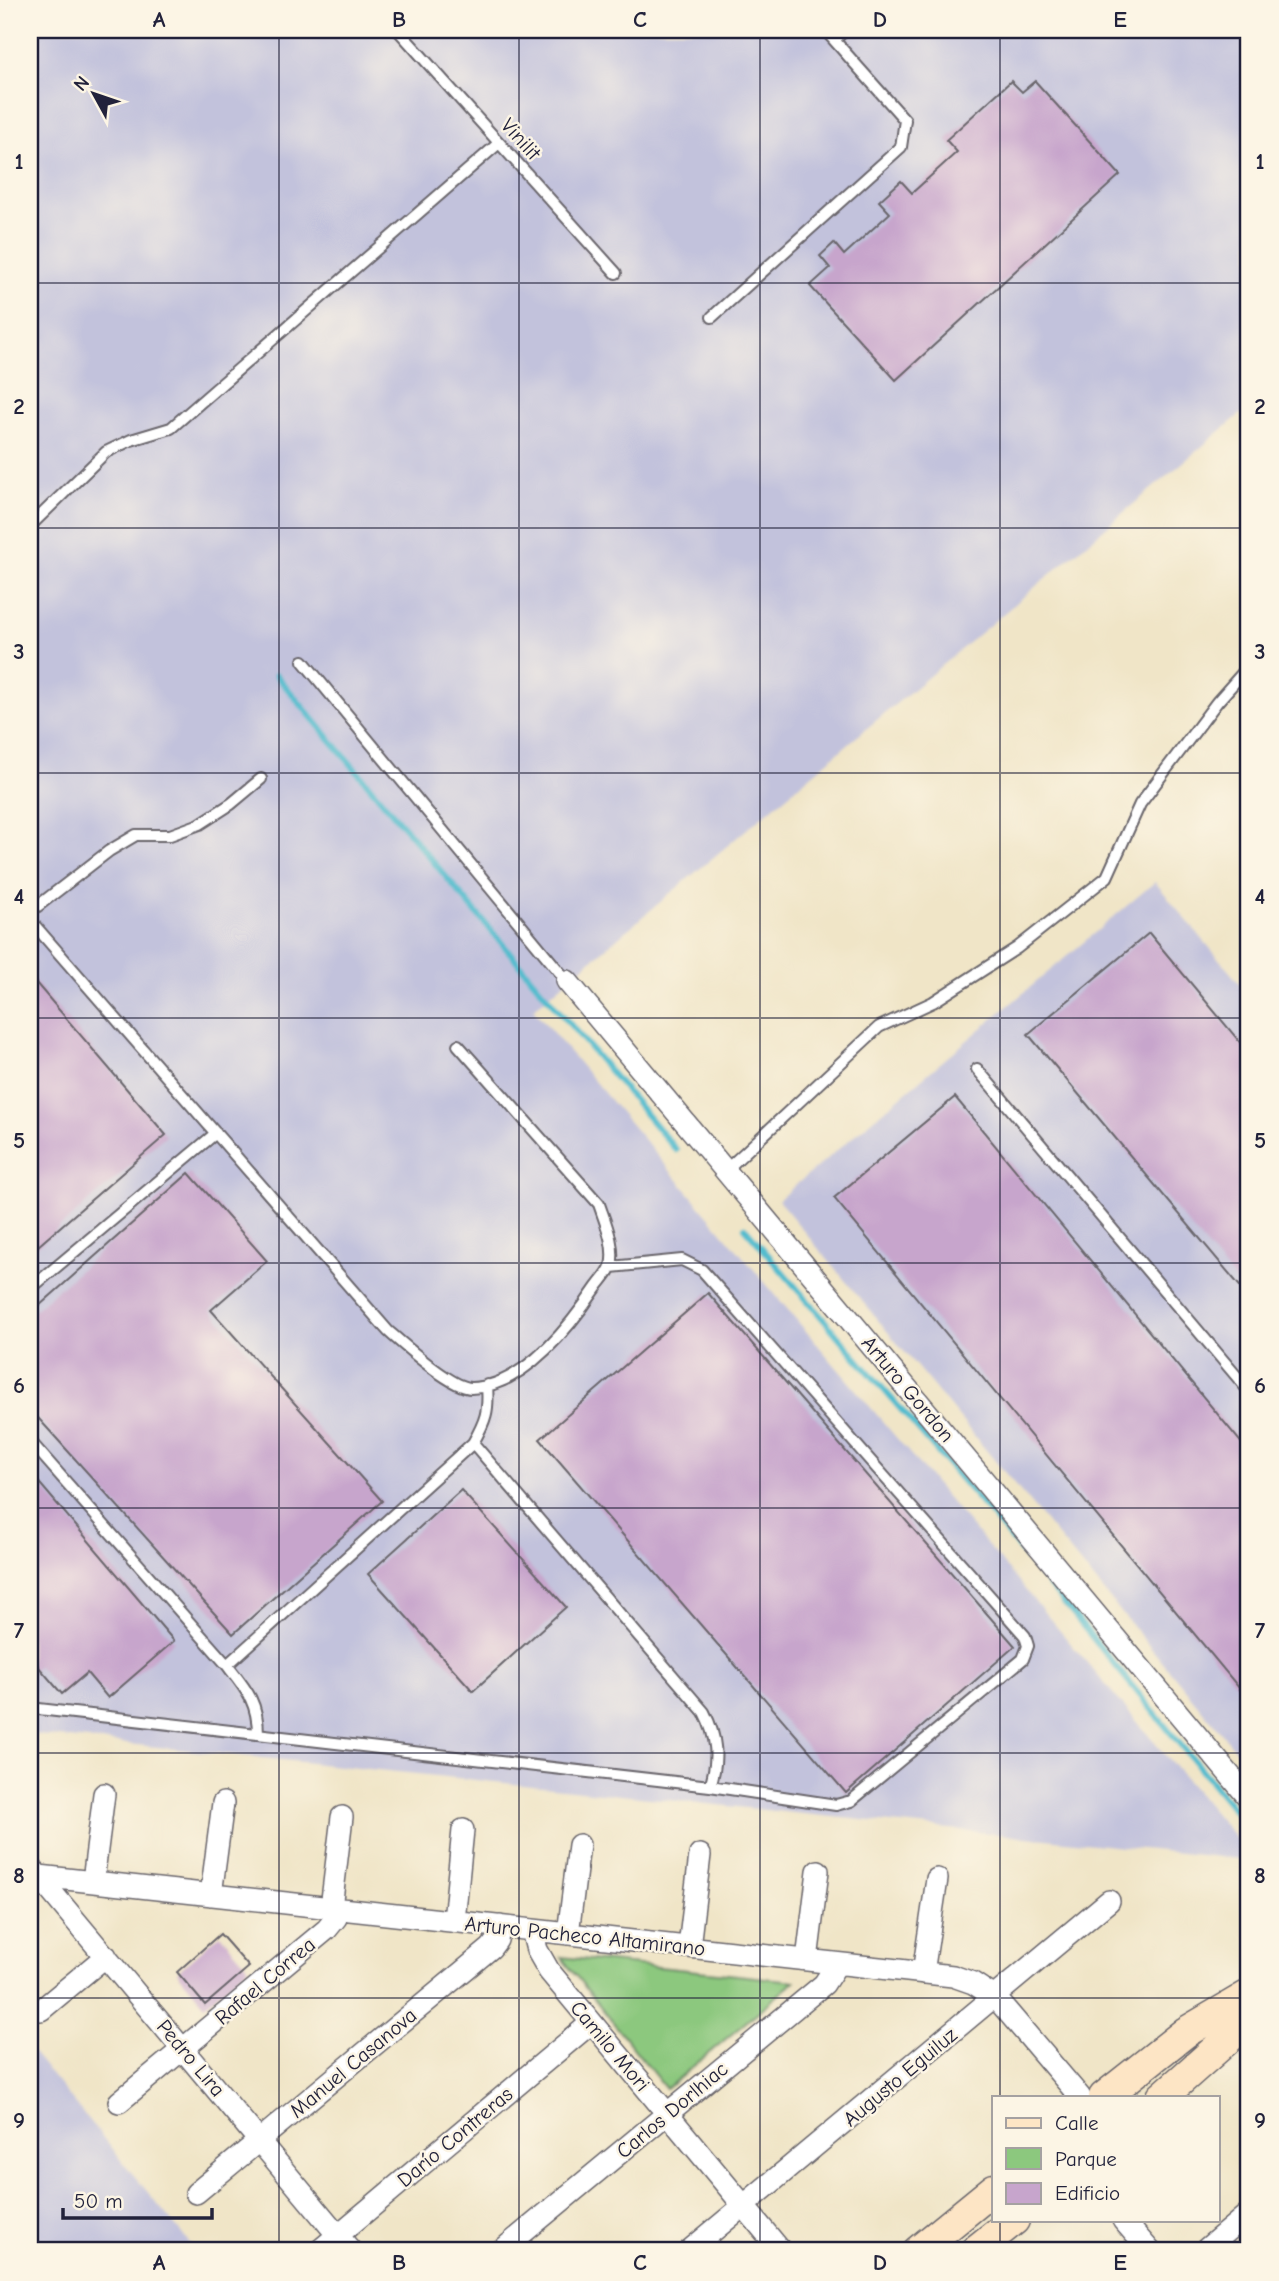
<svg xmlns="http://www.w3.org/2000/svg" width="1279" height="2281" font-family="'Comic Neue',sans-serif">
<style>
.industrial{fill:#c2c2dc}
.green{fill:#8cc87e;stroke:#57755c;stroke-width:2}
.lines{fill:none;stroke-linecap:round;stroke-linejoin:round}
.stream{stroke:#52bcce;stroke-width:6}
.building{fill:#c7a5cc}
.lane-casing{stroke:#6a666c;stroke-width:14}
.street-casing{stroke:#6a666c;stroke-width:24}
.secondary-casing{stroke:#6a666c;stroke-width:33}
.lane{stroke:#fff;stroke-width:10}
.street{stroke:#fff;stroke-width:21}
.secondary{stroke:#fde5c5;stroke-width:30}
.grid{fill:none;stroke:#22223b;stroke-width:2;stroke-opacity:0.55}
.labels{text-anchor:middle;stroke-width:5;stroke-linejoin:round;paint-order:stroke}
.street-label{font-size:21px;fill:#22223b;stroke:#fcf5e5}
.neatline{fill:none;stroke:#22223b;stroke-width:2.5}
.grid-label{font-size:23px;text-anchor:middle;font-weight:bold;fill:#22223b}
</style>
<rect width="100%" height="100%" fill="#fcf5e5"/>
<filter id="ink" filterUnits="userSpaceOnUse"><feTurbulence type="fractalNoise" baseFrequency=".0143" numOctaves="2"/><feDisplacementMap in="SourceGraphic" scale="14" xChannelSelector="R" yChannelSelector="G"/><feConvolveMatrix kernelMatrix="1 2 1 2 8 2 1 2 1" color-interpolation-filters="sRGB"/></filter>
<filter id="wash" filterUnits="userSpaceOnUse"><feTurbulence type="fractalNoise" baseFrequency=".00686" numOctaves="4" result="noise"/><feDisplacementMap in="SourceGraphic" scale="28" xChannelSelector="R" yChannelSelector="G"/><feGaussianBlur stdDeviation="1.57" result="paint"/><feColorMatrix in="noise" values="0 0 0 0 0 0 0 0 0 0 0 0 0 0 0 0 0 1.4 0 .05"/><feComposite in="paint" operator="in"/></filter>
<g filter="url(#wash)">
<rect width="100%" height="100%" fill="#f0e5c7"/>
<path class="industrial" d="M30 30H1249V407L533 1009 1249 1854V1860L30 1734Z
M1155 882 1249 995V1766L778 1200Z
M30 2049 196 2251H30Z"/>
<path class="green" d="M561 1957 795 1981 666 2089Z"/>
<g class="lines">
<path class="stream" d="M276 675 676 1150
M745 1228 995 1519 1249 1828"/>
</g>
<g id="blocks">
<path class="building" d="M1011 81 1022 92 1035 81 1120 175 896 380 810 286 830 268 820 256 834 243 844 255 890 213 879 201 901 181 912 193 957 152 946 140Z
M1149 933 1249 1053V1297L1028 1034Z
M30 976 166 1135 30 1253Z
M955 1097 1249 1452V1700L834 1198Z
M189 1173 267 1261 211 1310 382 1501 233 1634 30 1409V1314Z
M708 1293 1015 1646 846 1793 540 1439Z
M30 1472 174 1641 108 1698 87 1673 62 1694 38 1666 30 1674Z
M461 1490 566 1607 473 1691 368 1574Z
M220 1934 249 1967 205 2005 177 1972Z"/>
</g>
</g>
<g filter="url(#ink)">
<use href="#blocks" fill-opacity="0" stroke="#6a666c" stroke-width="2"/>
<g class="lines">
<g class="lane-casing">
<path id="lane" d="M398 30 616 273
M825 30 834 40 845 30
M712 317 901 147 905 120 834 40
M30 526 106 452 131 440 171 428 499 143
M303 661 567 981
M30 912 109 851 136 835H170L200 824 231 804 261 779
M30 920 388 1331C403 1344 451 1388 471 1388 523 1387 569 1328 596 1288 600 1282 609 1273 611 1266 616 1246 605 1222 599 1204L458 1045
M977 1069 1249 1391
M726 1170 879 1027 933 1002 1017 948 1107 877 1140 804 1217 702 1249 666
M30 1289 216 1133
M30 1441 227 1665C246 1689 258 1702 258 1734
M473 1443 704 1712C717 1737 719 1759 710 1786
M227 1665 473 1443C486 1420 489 1411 487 1385
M30 1708 710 1786 836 1805 851 1801 1023 1659 1028 1646 1025 1636 702 1270 682 1260 611 1267"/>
</g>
<g class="street-casing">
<path id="street" d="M567 981 1249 1798
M34 1871 351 2251
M39 1876 953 1976 973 1983 996 1998 1080 2097
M93 1881 104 1794
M211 1895 223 1803
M331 1908 342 1817
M454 1921 463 1830
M532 1930 537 1950 549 1971 781 2251
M568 1934 579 1845
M689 1947 700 1855
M807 1960 818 1871
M923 1973 937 1879
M41 2010 106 1956
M119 2102 327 1929 336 1918 340 1909
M196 2193 491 1948 497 1940 500 1926
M1123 2220 1150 2251
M319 2251 591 2023
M501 2251 824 1984 837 1964
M689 2251 1109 1901
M1204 2251 1249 2213"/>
</g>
<g class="secondary-casing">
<path id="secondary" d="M1104 2097 1186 2032 1249 1995
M1162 2097 1249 2020
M918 2251 994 2189
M975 2251 1014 2220"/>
</g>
<use href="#lane" class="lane"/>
<use href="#street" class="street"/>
<use href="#secondary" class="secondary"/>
</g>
</g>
<path class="grid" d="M279 30V2251M519 30V2251M760 30V2251M1000 30V2097M30 283H1249M30 528H1249M30 773H1249M30 1018H1249M30 1263H1249M30 1508H1249M30 1753H1249M30 1998H1249M1000 2220V2251"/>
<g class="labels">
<g class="street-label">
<text transform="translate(521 139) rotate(48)" y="7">Vinilit</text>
<text transform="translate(908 1389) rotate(50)" y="7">Arturo Gordon</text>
<text transform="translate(585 1936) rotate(6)" y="7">Arturo Pacheco Altamirano</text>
<text transform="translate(265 1981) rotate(-40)" y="7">Rafael Correa</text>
<text transform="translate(610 2046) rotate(50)" y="7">Camilo Mori</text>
<text transform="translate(191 2058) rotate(50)" y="7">Pedro Lira</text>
<text transform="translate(353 2063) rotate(-40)" y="7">Manuel Casanova</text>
<text transform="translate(900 2077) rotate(-40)" y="7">Augusto Eguiluz</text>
<text transform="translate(672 2110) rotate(-40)" y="7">Carlos Dorlhiac</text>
<text transform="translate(455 2137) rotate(-40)" y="7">Darío Contreras</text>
</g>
</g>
<rect width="1279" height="2281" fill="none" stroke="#fcf5e5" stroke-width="77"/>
<rect x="992" y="2096" width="228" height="126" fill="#fcf5e5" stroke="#a5a1a1" stroke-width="2"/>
<rect x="1006" y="2118" width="35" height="10" fill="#fde5c5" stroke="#a5a1a1" stroke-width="2"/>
<text x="1055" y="2130" font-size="21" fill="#22223b">Calle</text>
<rect x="1006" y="2148" width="35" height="21" fill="#8cc87e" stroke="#a5a1a1" stroke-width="2"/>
<text x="1055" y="2166" font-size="21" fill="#22223b">Parque</text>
<rect x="1006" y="2183" width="35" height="21" fill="#c7a5cc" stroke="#a5a1a1" stroke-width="2"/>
<text x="1055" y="2200" font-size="21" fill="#22223b">Edificio</text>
<g transform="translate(94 94) rotate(310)" stroke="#fcf5e5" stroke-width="5" paint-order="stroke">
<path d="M0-5L12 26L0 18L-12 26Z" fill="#22223b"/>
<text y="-10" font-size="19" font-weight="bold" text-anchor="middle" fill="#22223b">N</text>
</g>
<path d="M63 2208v10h149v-10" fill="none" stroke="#22223b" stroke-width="3.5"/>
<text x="74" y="2208" font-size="21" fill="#22223b" stroke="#fcf5e5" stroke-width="5" paint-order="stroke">50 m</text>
<rect x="38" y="38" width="1202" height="2204" class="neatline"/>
<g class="grid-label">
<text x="159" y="27">A</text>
<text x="399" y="27">B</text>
<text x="640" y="27">C</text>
<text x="880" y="27">D</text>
<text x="1120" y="27">E</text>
<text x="19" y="169">1</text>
<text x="1260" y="169">1</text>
<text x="19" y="414">2</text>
<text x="1260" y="414">2</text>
<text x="19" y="659">3</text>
<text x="1260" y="659">3</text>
<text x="19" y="904">4</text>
<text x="1260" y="904">4</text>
<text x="19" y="1148">5</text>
<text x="1260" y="1148">5</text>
<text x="19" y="1393">6</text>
<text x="1260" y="1393">6</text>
<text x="19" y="1638">7</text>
<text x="1260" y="1638">7</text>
<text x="19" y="1883">8</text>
<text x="1260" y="1883">8</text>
<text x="19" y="2128">9</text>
<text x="1260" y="2128">9</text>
<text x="159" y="2270">A</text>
<text x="399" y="2270">B</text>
<text x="640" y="2270">C</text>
<text x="880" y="2270">D</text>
<text x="1120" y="2270">E</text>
</g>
</svg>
